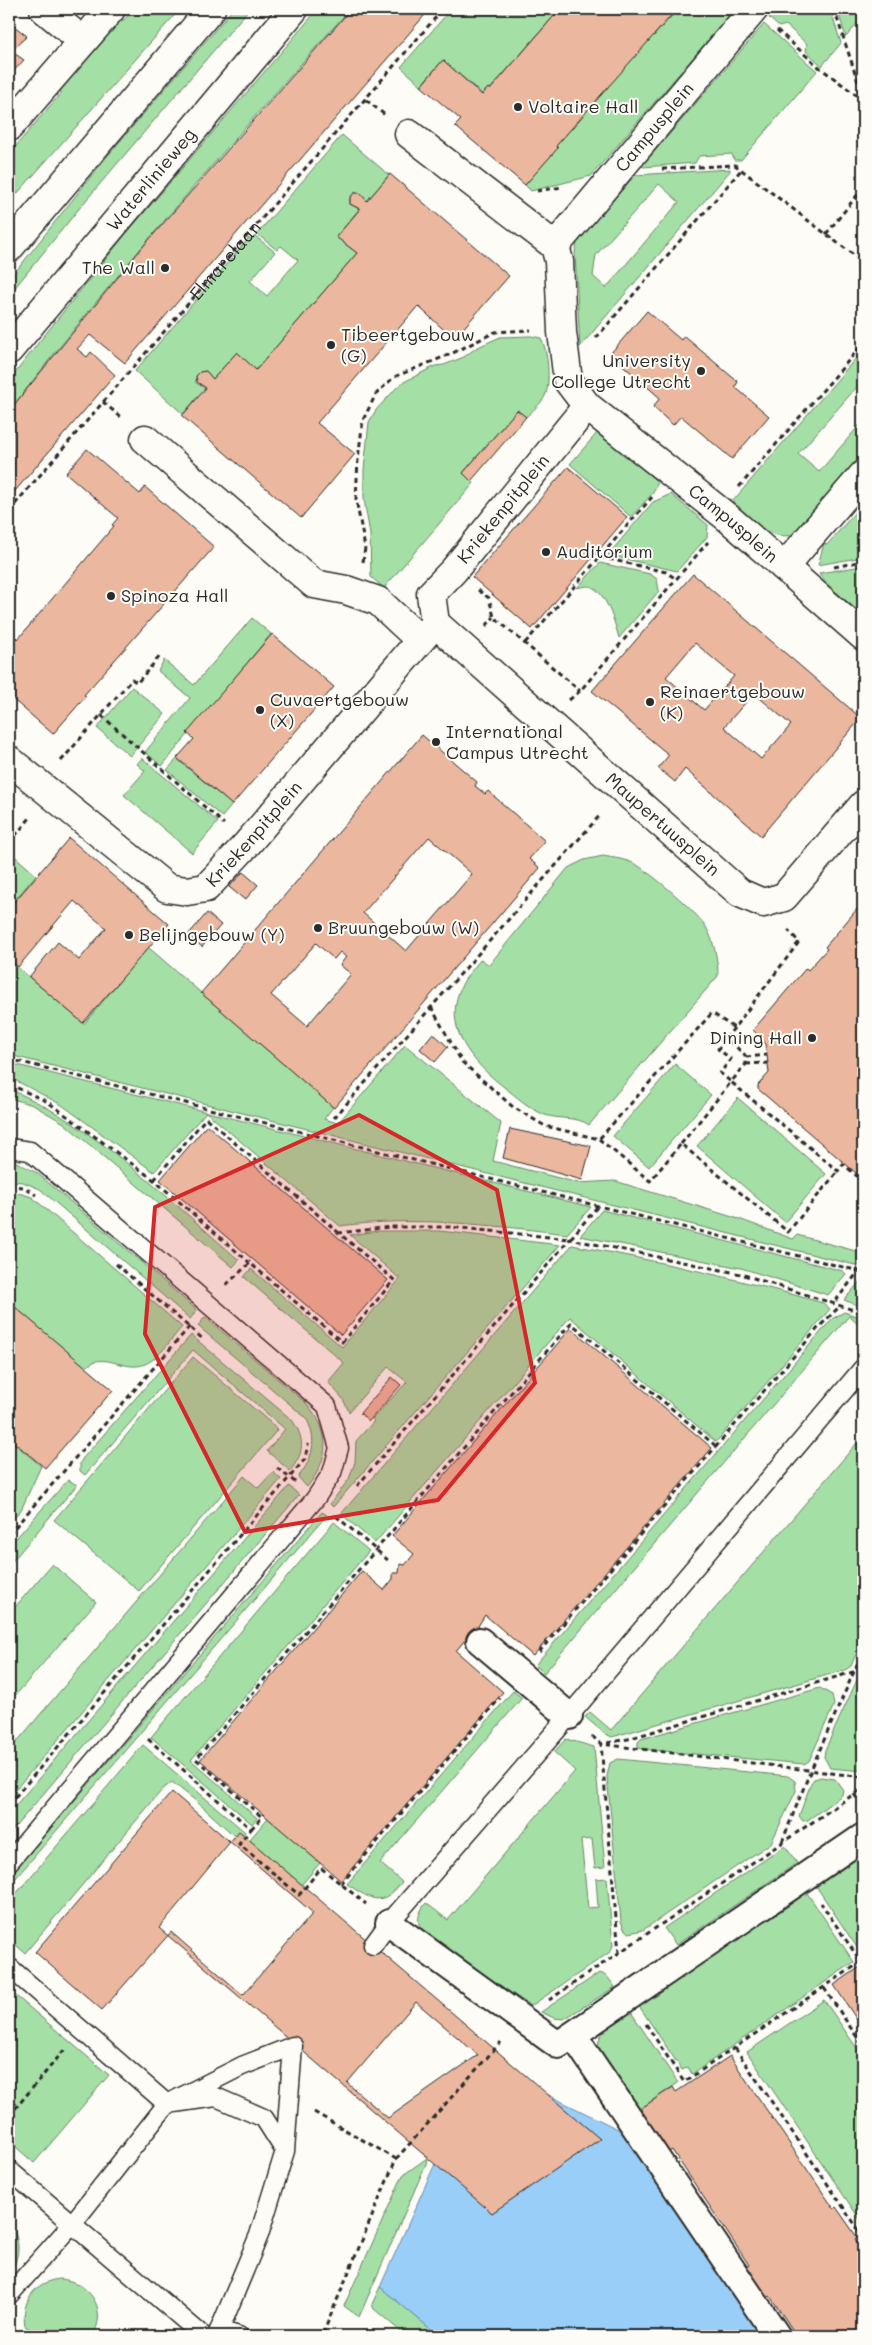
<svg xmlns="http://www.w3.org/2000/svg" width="872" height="2345" font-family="Mali,sans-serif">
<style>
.green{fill:#a4dfa5;stroke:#688568;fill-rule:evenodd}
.water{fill:#98cef7;stroke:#6c8da5}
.building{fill:#ebb79e;stroke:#2b2b2b;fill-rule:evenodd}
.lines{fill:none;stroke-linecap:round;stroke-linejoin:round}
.service-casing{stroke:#2b2b2b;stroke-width:21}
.pedestrian-casing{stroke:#2b2b2b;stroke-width:30}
.minor-casing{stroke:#2b2b2b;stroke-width:31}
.primary-casing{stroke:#2b2b2b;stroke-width:31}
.path{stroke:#2b2b2b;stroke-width:3;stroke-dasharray:5 4;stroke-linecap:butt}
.service{stroke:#fdfcf7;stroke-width:18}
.pedestrian{stroke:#fdfcf7;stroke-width:26}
.minor{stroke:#fdfcf7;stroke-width:28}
.primary{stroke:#fdfcf7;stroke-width:28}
.marked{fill:#d62828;fill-opacity:0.2;stroke:#d62828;stroke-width:4;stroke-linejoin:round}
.poi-dot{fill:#2b2b2b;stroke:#fdfcf7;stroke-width:2}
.labels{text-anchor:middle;stroke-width:4;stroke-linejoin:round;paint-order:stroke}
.poi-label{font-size:18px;fill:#2b2b2b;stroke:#fdfcf7;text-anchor:start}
.street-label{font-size:18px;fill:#2b2b2b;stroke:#fdfcf7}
</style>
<rect width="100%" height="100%" fill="#fdfcf7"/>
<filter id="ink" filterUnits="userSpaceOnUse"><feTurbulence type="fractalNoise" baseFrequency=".02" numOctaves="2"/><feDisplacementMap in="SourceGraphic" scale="10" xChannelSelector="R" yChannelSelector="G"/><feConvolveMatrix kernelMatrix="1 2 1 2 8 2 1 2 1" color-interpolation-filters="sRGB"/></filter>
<g filter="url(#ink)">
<path class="green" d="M134 9H180L9 203V154L61 93 59 86 119 19 124 20Z
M233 9H249L82 205 9 295V280L104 160Z
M318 9H350C233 140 117 272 9 411V381L39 342 125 235Z
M451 9H560L490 89 488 88 482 94 443 60 421 85 401 67Z
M678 9H735L591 176 531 191 525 185 557 148 556 146 652 34 654 36Z
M777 9H830L841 43 822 66 806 51 807 44 786 25 779 27 769 18Z
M837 9H863V17L846 37Z
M764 24 817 71 741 160H734L732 154 699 156 695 163 643 167 642 166Z
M342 135 389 175 367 201 360 193H354L350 198V204L359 209 336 237 357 253 256 370 237 352 213 379 206 371 200 372 196 376V383L205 388 183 414 135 371 249 238 251 240 255 236 275 252 250 281 267 296 298 260 281 246 277 250 257 234Z
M730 169V171L580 347 575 253 577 243 582 236 635 175ZM659 184 679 202 606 288 593 276 596 255Z
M531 336 541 338C548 350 551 384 545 396 541 404 532 411 526 417L517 410 463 473 474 483 384 588 371 577 370 534 364 499V470L369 422 376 410 400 384 435 366 444 365 464 357 476 348 500 337Z
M863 350V380L798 454 819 472 863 421V455L796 534C769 543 750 518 732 502Z
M598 432 658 482 653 493 631 517 570 464Z
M671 494 708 525 707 537 677 571 608 555 653 502Z
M863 503V557L818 565 824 543 827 545Z
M600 563 650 574 657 579 659 591 619 638C615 624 606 590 589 586 586 586 581 587 577 588Z
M863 566V615L828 585 819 573Z
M252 618 271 634 162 766 145 752 190 698 158 671 164 660 194 685Z
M132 687 165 714 130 756 97 728Z
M142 758 218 822 192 853 124 795 145 771 137 764Z
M177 759 232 805 222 817 167 770Z
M9 851 36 875 9 907Z
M603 856C614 858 626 859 637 865 652 874 698 913 706 927 714 941 718 960 718 976L589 1125C577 1116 560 1120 545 1115 530 1109 517 1097 504 1087 473 1063 442 1029 461 987 465 977 474 968 481 959L489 965 568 868 584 860Z
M148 947 333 1107 324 1119 338 1123 405 1045 501 1123 493 1161 578 1183 615 1181 739 1219 793 1239 797 1235 863 1253V1267L9 1055V960L84 1024Z
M9 1063 591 1207 567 1234C491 1225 416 1216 340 1226L206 1112 154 1172 62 1105 9 1077Z
M675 1064 711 1095 649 1167 613 1136Z
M9 1089C90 1122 172 1202 239 1260L233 1267 64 1123 33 1105 9 1098Z
M738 1098 826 1174 785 1222 697 1146Z
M9 1158 37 1173 197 1310 190 1319 40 1189 23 1182 9 1181Z
M12 1191 32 1197 182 1327C171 1339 160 1358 145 1364 125 1373 101 1349 86 1368L9 1302V1192Z
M602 1210 843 1271 846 1274 828 1295 741 1268 580 1236Z
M377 1231H440L560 1245 333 1507 330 1504 349 1479 355 1462 356 1441 374 1421 372 1419 407 1382 388 1367 349 1412 343 1399 328 1382 344 1363 244 1277 251 1269 342 1347 400 1279 350 1235Z
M572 1245C657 1261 740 1279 823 1303L830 1309 716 1442 570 1317 375 1543 341 1514Z
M863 1278V1307L844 1300Z
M844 1312 863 1318V1329L849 1316 544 1673 535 1665 832 1319Z
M205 1317 306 1403C331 1431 331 1457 307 1487L298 1477C313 1459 318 1440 306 1418L198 1326Z
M191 1335 292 1420C305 1438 305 1453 290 1471L267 1451 285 1429 193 1350 85 1475 80 1471V1463L83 1458Z
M193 1357 278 1429 139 1591 54 1520Z
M863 1436V1638L851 1666 845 1670 612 1737 605 1734 585 1717 590 1712 611 1730Z
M9 1439 41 1466 21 1510 9 1523Z
M273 1472 281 1479 9 1797V1751L244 1476 258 1488Z
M68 1480 77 1485 9 1565V1546Z
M289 1486 299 1495 9 1834V1813Z
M322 1512 327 1515 9 1886V1877Z
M334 1522 369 1551 191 1760 257 1818 252 1824 151 1737Z
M52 1564 96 1602 14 1697 9 1692V1614Z
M863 1676V1771L830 1768 824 1757 825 1750 857 1680Z
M820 1688 832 1695 834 1705 809 1761 804 1764 641 1749 638 1747V1742L641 1739Z
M513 1691 522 1698 380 1863 402 1882C381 1908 372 1900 347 1884Z
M566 1739 594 1747 605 1867 595 1868 592 1839 581 1840 588 1908 598 1907 596 1879 607 1878 613 1946 610 1952 531 2006 424 1935C416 1923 417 1914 426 1903L448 1920 575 1771 554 1752Z
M143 1745 245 1832 239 1840 196 1801 172 1782 162 1790 25 1953 9 1939V1902Z
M618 1759 788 1776 795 1781 796 1791 771 1843 643 1930 629 1933 624 1929 621 1921 607 1776 610 1763Z
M821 1777 835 1779 843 1790 842 1795 808 1820 803 1821 799 1816 811 1783 814 1779Z
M268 1818 320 1863 297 1890 245 1845Z
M785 1846 797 1863 676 1945 664 1928Z
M863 1850V1955H862L814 1883Z
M805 1890 854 1962 692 2074 688 2067 682 2070 637 2003Z
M599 1973 606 1975 615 1987 564 2019 554 2018 541 2012Z
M9 1990 109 2075 34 2163 9 2141Z
M824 2000 863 2057V2224L747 2052Z
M629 2009 678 2083 637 2111 599 2054C595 2030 612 2022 629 2009Z
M427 2158 426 2164 359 2317 344 2306 403 2175Z
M9 2222C21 2239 21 2257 9 2274Z
M59 2279C88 2280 110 2310 92 2336H40L25 2326C21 2302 34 2282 59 2279Z
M380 2287 439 2336H406L374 2309 372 2304Z"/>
<path class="water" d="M532 2087 626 2133 765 2336H439L380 2287 442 2148Z"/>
<path class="building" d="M351 9H430L125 363 90 335 77 349 87 357 91 352 115 375 9 498V411L140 250Z
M560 9H677L556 146 558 148 525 185 455 126 461 120 421 86 443 60 482 95 488 88 490 90Z
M9 22 27 36 11 51 24 60 9 76Z
M390 174 509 276 454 339 418 306 317 423 355 454 301 518 182 416 206 388 197 382 196 376 200 372 206 371 213 379 237 352 256 370 357 253 336 237 360 209 350 204V198L354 193H360L367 201Z
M647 311 681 340 684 336 738 382 735 387 769 416 732 459 681 416 673 425 653 407 660 398 610 354Z
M517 410 526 417 471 481 463 473Z
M87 449 140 494 145 487 214 547 84 695 86 696 53 734 9 696V642L11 644 16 637 18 639 114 526 112 525 118 518 66 473Z
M568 467 627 517 532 629 472 577Z
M693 574 861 718 761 836 685 769 675 782 658 768 669 755 592 691ZM695 643 734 676 704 710 666 677ZM754 693 791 725 761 759 724 727Z
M272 634 334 687 232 805 177 758 194 739 187 733Z
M422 735 477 782 475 786 485 794 488 791 545 841 529 859 540 868 334 1108 201 993ZM429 837 472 874 406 951 363 913ZM316 943 334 959 340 952 346 957 340 965 351 974 307 1026 271 995Z
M69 838 169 924 83 1023 29 977 58 942 79 960 106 928 74 901 18 967 9 959V908Z
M243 872 258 885 245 900 229 887Z
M863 902V1179L758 1089V1085L769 1073 767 1055 766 1044 753 1030 806 968 808 970 827 949 825 947Z
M207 913 221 925 202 947 188 935Z
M433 1033 448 1047 435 1062 420 1049Z
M207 1125 388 1280 341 1335 160 1180Z
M510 1129 591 1146 582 1180 503 1158Z
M9 1302 113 1390 45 1468 9 1438Z
M571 1328 712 1448 533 1656 485 1615 468 1642 464 1641 456 1651 503 1692 341 1881 200 1760 362 1571 384 1590 393 1579V1573H399L400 1564 405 1565 414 1554 392 1536Z
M392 1377 401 1385 369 1421 360 1413Z
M172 1792 313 1913 243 1995 171 1932 102 2010 35 1952Z
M239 1831 600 2139 492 2213 159 1928Z
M863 1965V2029L834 1985Z
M416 2002 478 2055 388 2118 347 2083Z
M730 2056 834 2209 836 2207 857 2237 855 2239 863 2252V2336H793L790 2331 792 2329 770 2296 767 2298 746 2268 749 2265 672 2150 666 2154 637 2111 673 2087 676 2092Z"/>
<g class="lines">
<g class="service-casing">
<path id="service" d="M9 1148 30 1151 327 1406 339 1448 332 1473 315 1499 9 1862
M373 1945 389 1923 569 1716 863 1368
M9 1967 167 2104 242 2066 293 2046 285 2151
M9 2170 203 2336
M9 2295 72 2224 167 2104 216 2097 264 2118 285 2151 259 2235 217 2336
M219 2330 239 2336"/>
</g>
<g class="pedestrian-casing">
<path id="pedestrian" d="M480 1641 569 1716
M389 1923 558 2045 863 1837
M573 2035 777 2336"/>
</g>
<g class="minor-casing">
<g id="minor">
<path d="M44 9 83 41"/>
<path d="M9 127 111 9"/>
<path id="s2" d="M409 134 555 246 559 261 562 332 568 381 587 406 728 518 863 636"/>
<path id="s3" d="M555 246 754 9"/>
<path d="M145 439 314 584 346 590 378 601 420 640"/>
<path d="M784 567 863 475"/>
<path id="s4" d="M435 623 740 893 763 903 784 897 863 805"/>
<path id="s5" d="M9 760 167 888 187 891 206 888 247 844 435 623 431 594 454 570 587 406"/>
</g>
</g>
<g class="primary-casing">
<g id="primary">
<path d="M9 248 211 9"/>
<path id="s6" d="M9 350 294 9"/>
</g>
</g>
<g class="path">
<path d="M834 9 863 97"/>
<path d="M777 30 819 67 863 100"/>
<path d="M366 100 385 115"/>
<path d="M662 169 735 165 863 262"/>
<path d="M537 191 562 187"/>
<path d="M826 234 863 188"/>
<path d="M596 338 741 170"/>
<path d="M103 402 122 418"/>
<path d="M739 487 863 344"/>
<path id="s1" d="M9 511 443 9"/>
<path d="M600 557 666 572 676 579"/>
<path d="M363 562 365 548 356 499 358 459 363 420 376 394 394 377 451 354 495 332 531 330"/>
<path d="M834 567 863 561"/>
<path d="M478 590 489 598 494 617 580 691"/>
<path d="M486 626 494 617"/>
<path d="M525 643 652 497"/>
<path d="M569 700 580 691 708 542"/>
<path d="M101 715 224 824"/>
<path d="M61 761 132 679 137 683 160 656"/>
<path d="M9 843 30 818"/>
<path d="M431 1007 462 1062 513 1107 545 1126 599 1139 712 1013 734 1028 799 942 788 930"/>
<path d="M734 1028 726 1038 745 1055 746 1064 731 1082 838 1171 843 1164 863 1181"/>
<path d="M746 1057 767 1055"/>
<path d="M9 1059 859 1271 834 1303"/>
<path d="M746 1064 768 1063"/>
<path d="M9 1084 48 1102 154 1180 250 1263"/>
<path d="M334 1118 601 814"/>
<path d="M599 1139 650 1181 681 1144 788 1232 838 1171"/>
<path d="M681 1144 731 1082 720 1073 731 1059 718 1049 726 1038"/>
<path d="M154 1180 206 1118 339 1233"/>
<path d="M9 1186 24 1187 36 1195"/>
<path d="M116 1264 204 1340"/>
<path d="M226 1285 250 1263 342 1342 394 1280 339 1233 390 1227H450L570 1239 598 1206"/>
<path d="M277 1468 295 1482"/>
<path d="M357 1486 570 1239 741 1274 863 1313"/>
<path d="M336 1516 389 1561"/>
<path d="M9 1534 191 1325"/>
<path d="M539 1652 819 1327 840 1306"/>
<path d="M592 1736 601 1744 863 1777"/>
<path d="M148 1739 251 1829 239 1844 299 1895 321 1868 366 1904"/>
<path d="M854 1794 862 1806"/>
<path d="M9 1804 300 1465 305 1459 308 1444"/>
<path d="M251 1829 262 1817 196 1759 571 1323 717 1447"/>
<path d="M782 1842 810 1772 863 1651"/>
<path d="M341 1884 500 1698"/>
<path d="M619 1953 601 1744 628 1739 863 1669"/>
<path d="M824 1988 863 2046"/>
<path d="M549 2000 863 1788"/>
<path d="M646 2024 684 2082 861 1962 821 1903"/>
<path d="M735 2048 863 2236"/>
<path d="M314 2112 396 2159 322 2336"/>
<path d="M9 2116 65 2049"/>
<path d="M396 2159 501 2042"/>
<path d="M9 2333 14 2336"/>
</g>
<use href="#service" class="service"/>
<use href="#pedestrian" class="pedestrian"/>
<use href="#minor" class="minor"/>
<use href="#primary" class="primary"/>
</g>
</g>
<path class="marked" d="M359 1115 497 1190 535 1383 438 1500 245 1532 145 1334 155 1207Z"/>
<g class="poi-dot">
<circle cx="518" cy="107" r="5"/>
<circle cx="165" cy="268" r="5"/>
<circle cx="331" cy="345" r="5"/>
<circle cx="701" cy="371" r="5"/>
<circle cx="546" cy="552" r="5"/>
<circle cx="111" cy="596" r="5"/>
<circle cx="650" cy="702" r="5"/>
<circle cx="260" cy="710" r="5"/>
<circle cx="436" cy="742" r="5"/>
<circle cx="318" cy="928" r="5"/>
<circle cx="129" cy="935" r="5"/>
<circle cx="812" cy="1038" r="5"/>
</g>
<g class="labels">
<g class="poi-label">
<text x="528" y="113">Voltaire Hall</text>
<text x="155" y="274" text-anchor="end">The Wall</text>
<text x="341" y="341">Tibeertgebouw<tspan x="341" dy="21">(G)</tspan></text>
<text x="691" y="367" text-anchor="end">University<tspan x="691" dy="21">College Utrecht</tspan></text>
<text x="556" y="558">Auditorium</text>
<text x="121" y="602">Spinoza Hall</text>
<text x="660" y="698">Reinaertgebouw<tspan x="660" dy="21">(K)</tspan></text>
<text x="270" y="706">Cuvaertgebouw<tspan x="270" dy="21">(X)</tspan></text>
<text x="446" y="738">International<tspan x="446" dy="21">Campus Utrecht</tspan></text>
<text x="328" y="934">Bruungebouw (W)</text>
<text x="139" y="941">Belijngebouw (Y)</text>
<text x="802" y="1044" text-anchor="end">Dining Hall</text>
</g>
<g class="street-label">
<text dy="6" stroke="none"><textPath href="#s3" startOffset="155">Campusplein</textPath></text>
<text dy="6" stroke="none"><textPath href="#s6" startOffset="222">Waterlinieweg</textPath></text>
<text dy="6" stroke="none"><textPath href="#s1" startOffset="331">Elmarelaan</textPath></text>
<text dy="6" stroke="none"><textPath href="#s5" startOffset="734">Kriekenpitplein</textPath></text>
<text dy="6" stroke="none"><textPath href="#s2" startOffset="539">Campusplein</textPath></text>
<text dy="6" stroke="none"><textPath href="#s4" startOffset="304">Maupertuusplein</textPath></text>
<text dy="6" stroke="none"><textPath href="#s5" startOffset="315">Kriekenpitplein</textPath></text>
</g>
</g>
<rect width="872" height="2345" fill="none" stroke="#fdfcf7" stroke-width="30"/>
<rect x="15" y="15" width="842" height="2315" fill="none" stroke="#2b2b2b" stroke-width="2" filter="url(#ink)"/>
</svg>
